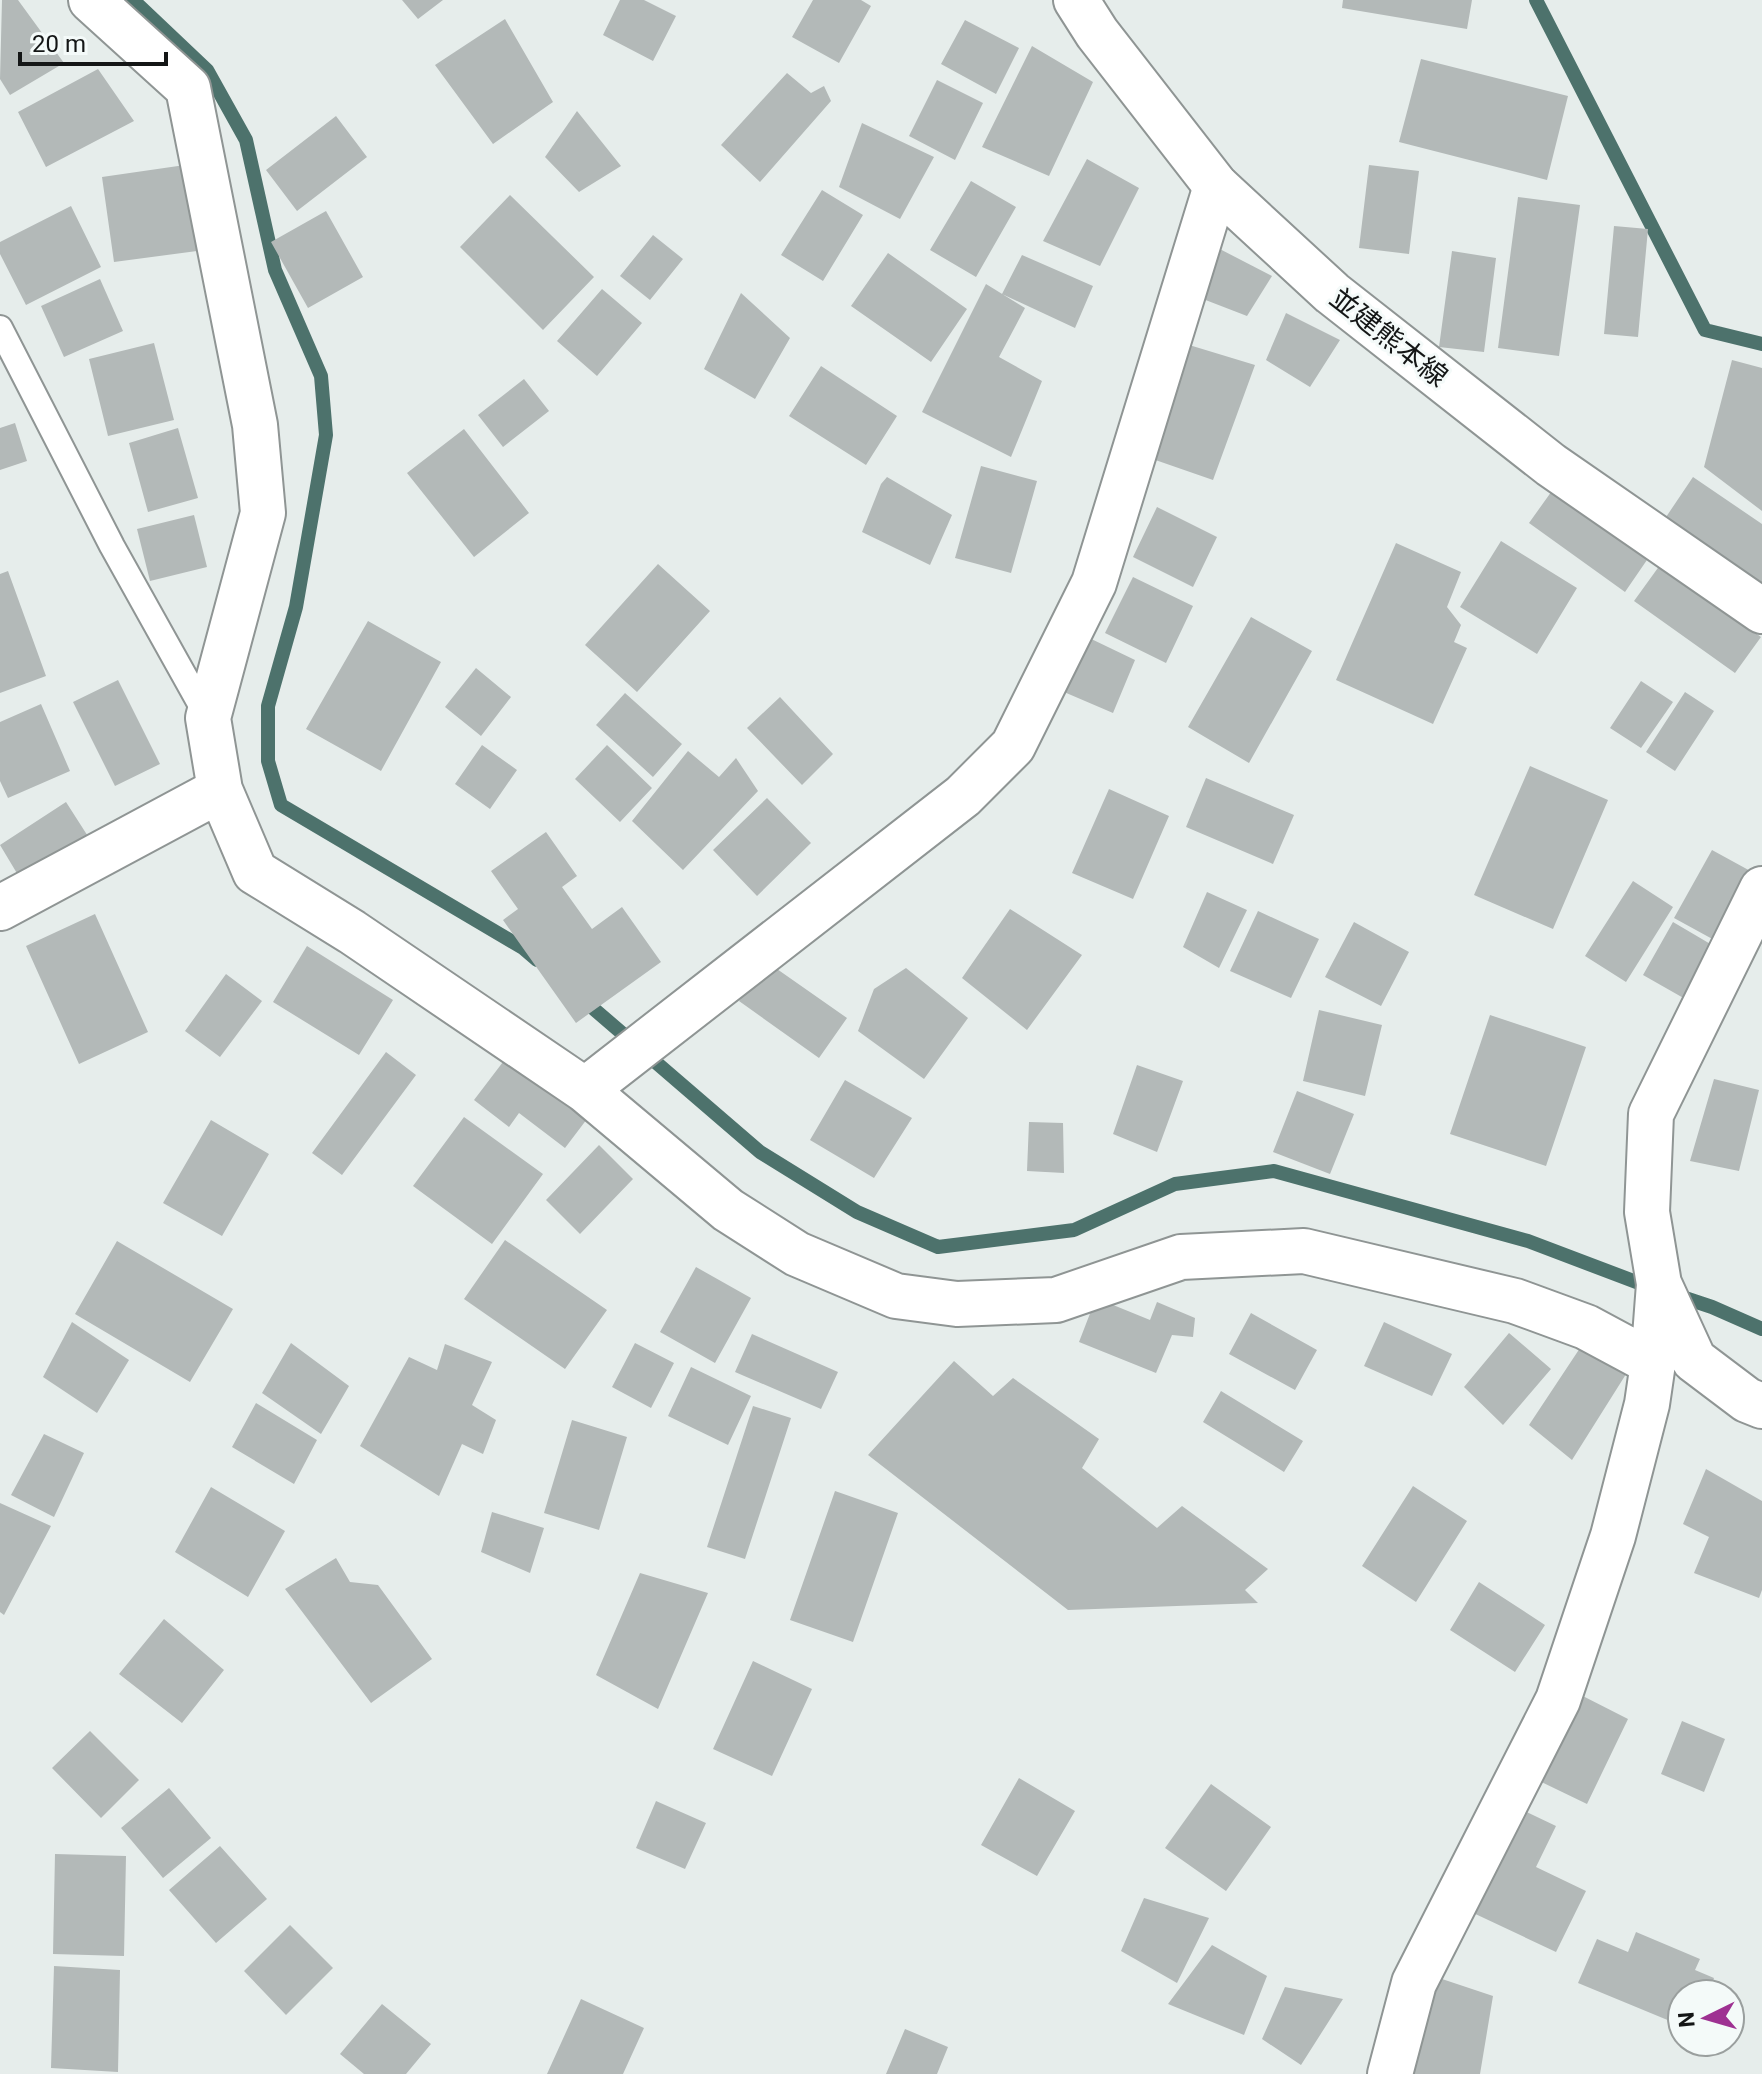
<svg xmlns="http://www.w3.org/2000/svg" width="1762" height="2074" font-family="Roboto,'Noto Sans JP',sans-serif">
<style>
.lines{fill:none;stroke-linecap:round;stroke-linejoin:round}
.stream{stroke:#4d726c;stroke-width:14}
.building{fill:#b3b9b8}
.service-casing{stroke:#8f9594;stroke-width:28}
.minor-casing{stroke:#8f9594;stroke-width:48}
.secondary-casing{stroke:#8f9594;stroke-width:48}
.service{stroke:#fff;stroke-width:24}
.minor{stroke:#fff;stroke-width:44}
.secondary{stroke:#fff;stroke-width:44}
.labels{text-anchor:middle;stroke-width:6;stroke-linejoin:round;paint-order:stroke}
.street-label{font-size:28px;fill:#141616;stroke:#f4faf9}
</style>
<rect width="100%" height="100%" fill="#e6edeb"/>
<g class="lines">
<path class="stream" d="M133 0 207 70 246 140 275 270 321 376 326 435 296 607 268 706V761L281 805 523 948 537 960
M1536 0 1705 330 1762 344
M580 997 760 1152 857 1212 938 1247 1074 1230 1175 1184 1274 1171 1528 1241 1652 1288
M1676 1295 1712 1307 1762 1329"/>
</g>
<path class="building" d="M2 0H18L64 63 10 95 0 79Z
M402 0H443L418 19Z
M620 0H644L676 16 653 61 603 35Z
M813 0H861L871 6 839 63 792 37Z
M1343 0H1472L1467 29 1342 8Z
M505 19 553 102 493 144 435 65Z
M965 20 1019 48 996 94 941 64Z
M1032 46 1093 82 1049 176 982 147Z
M1421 59 1568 96 1547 180 1399 142Z
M98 69 134 121 46 167 18 112Z
M787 73 811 93 824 86 831 101 760 182 721 145Z
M937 80 983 103 955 160 909 136Z
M577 111 621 166 579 192 545 157Z
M336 116 367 157 297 211 266 170Z
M862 123 934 157 900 219 839 187Z
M1087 159 1139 188 1100 266 1043 241Z
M185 165 197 251 114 262 102 177Z
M1369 165 1419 171 1409 254 1359 248Z
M971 181 1016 207 976 277 930 250Z
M822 190 863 215 823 281 781 255Z
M510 195 594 277 543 330 460 247Z
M1518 197 1580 205 1559 356 1498 348Z
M71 206 101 267 26 305 0 254V242Z
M326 211 363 277 308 308 271 242Z
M1614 226 1648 229 1638 337 1604 334Z
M653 235 683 259 650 300 620 276Z
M1212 245 1272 276 1247 316 1190 294Z
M1452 251 1496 258 1484 352 1439 347Z
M888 253 967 309 931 362 851 306Z
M1022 255 1093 286 1075 328 1002 294Z
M100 279 123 331 64 357 41 306Z
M986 284 1025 308 999 357 1042 381 1011 457 922 412Z
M602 289 642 323 597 376 557 341Z
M741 293 790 338 755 399 704 369Z
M1286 313 1340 340 1310 387 1266 360Z
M1176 341 1255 365 1213 480 1141 455Z
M154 343 174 420 108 436 89 359Z
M1732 360 1762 368V511L1704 467Z
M821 366 897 416 866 465 789 416Z
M524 379 549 411 503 447 478 415Z
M15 423 27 461 0 470V428Z
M178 428 198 498 148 512 129 443Z
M464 429 529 513 474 557 407 473Z
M981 466 1037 481 1011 573 955 558Z
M887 477 952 515 930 565 862 532 881 484Z
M1693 477 1762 524V592L1662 523Z
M1554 488 1649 557 1625 592 1529 523Z
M1157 507 1217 537 1193 587 1133 557Z
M194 515 207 567 150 581 137 529Z
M1501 541 1577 588 1537 654 1460 607Z
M1396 543 1461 572 1447 607 1461 625 1454 642 1467 648 1433 724 1336 680Z
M658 564 710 611 637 692 585 645Z
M1660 565 1761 637 1735 673 1634 601Z
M8 571 46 676 0 693V574Z
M1133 577 1193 606 1166 663 1105 633Z
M1251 617 1312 651 1249 763 1188 727Z
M368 621 441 662 381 771 306 729Z
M1083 635 1135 660 1113 713 1057 689Z
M476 668 511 697 481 736 445 707Z
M118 680 160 764 115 786 73 702Z
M1641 681 1673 702 1641 748 1610 728Z
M1685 692 1714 711 1675 771 1646 752Z
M625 693 682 744 653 777 596 725Z
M780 697 833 754 802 785 747 728Z
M41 704 70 771 8 798 0 781V722Z
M482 745 517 770 490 809 455 784Z
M607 745 652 788 620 822 575 779Z
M688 751 719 777 736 758 758 791 683 870 632 821Z
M1530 766 1608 800 1553 929 1474 895Z
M1206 778 1294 815 1273 864 1186 827Z
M1109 789 1169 816 1133 899 1072 873Z
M767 798 811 843 757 896 713 850Z
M66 802 91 841 24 885 0 845Z
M546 832 577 876 562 887 592 929 622 907 661 962 576 1023 503 920 518 909 491 871Z
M1712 850 1754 873 1716 941 1674 918Z
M1633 881 1673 907 1626 982 1585 956Z
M1207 892 1247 910 1219 968 1183 947Z
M1010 909 1082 955 1027 1030 962 978Z
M1258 911 1319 939 1291 998 1230 971Z
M95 914 148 1032 79 1064 26 946Z
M1354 922 1409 952 1381 1006 1325 977Z
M1673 922 1724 952 1694 1004 1643 975Z
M307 946 393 1000 359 1055 273 1002Z
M767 962 847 1018 819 1058 739 1001Z
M906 968 968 1018 924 1079 858 1031 874 989Z
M226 974 262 1001 220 1057 185 1031Z
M1319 1010 1382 1025 1365 1096 1303 1081Z
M1490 1015 1586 1047 1546 1166 1450 1134Z
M386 1052 416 1075 342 1175 312 1153Z
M506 1058 587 1119 565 1148 519 1113 509 1127 474 1100Z
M1137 1065 1183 1081 1157 1152 1113 1134Z
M1714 1079 1759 1090 1739 1171 1690 1161Z
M845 1080 912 1118 874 1178 810 1140Z
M1297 1091 1354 1114 1330 1174 1273 1152Z
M464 1117 543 1174 492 1244 413 1186Z
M211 1120 269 1154 222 1236 163 1203Z
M1029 1122 1063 1123 1064 1173 1027 1171Z
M599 1145 633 1179 580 1234 546 1200Z
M505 1240 607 1310 565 1369 464 1299Z
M117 1241 233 1309 190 1382 75 1314Z
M696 1267 751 1298 715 1363 660 1332Z
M1096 1298 1150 1320 1157 1302 1195 1318 1193 1337 1172 1335 1156 1373 1079 1342Z
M1251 1313 1317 1350 1295 1390 1229 1354Z
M72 1322 129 1360 97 1413 43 1377Z
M1384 1322 1452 1354 1432 1396 1364 1366Z
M1509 1333 1551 1369 1503 1425 1464 1387Z
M752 1334 838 1372 821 1409 735 1372Z
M1584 1342 1628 1371 1572 1460 1529 1425Z
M291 1343 349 1386 321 1434 262 1393Z
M635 1343 674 1363 651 1408 612 1387Z
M445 1344 492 1362 472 1405 496 1420 483 1454 462 1444 439 1496 360 1446 409 1357 437 1370Z
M954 1361 993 1396 1013 1378 1099 1439 1082 1468 1157 1528 1182 1506 1268 1569 1245 1590 1258 1603 1068 1610 868 1455Z
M691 1367 751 1396 728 1445 668 1416Z
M1221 1391 1303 1441 1284 1472 1203 1422Z
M256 1403 317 1440 294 1484 232 1447Z
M753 1406 791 1418 745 1559 707 1547Z
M572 1420 627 1437 599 1530 544 1513Z
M44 1434 84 1453 54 1517 11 1495Z
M1706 1469 1762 1501V1590L1759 1598 1694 1573 1709 1537 1683 1524Z
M1413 1486 1467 1521 1416 1602 1362 1566Z
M211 1487 285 1531 248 1597 175 1552Z
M835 1491 898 1513 853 1642 790 1620Z
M0 1503 51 1526 4 1615 0 1612Z
M492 1512 544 1528 530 1573 481 1552Z
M336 1558 350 1582 378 1585 432 1659 371 1703 285 1589Z
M640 1573 708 1593 658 1709 596 1675Z
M1479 1582 1545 1625 1515 1672 1450 1630Z
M164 1619 224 1670 182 1723 119 1674Z
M753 1661 812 1689 772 1776 713 1749Z
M1571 1690 1628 1719 1587 1804 1529 1776Z
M1682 1721 1725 1739 1704 1792 1661 1774Z
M90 1731 139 1780 101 1818 52 1768Z
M1019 1778 1075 1811 1037 1876 981 1845Z
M1211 1784 1271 1827 1226 1891 1165 1848Z
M169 1788 211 1838 163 1878 121 1828Z
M656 1801 706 1823 685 1869 636 1848Z
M1518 1808 1556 1826 1536 1867 1586 1891 1556 1952 1469 1911Z
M220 1846 267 1899 216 1943 169 1890Z
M55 1854 126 1856 124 1956 53 1954Z
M1144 1898 1209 1918 1177 1983 1121 1951Z
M290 1925 333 1968 286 2015 244 1971Z
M1636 1932 1700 1959 1695 1970 1714 1978 1708 1994H1682V2026L1578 1983 1597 1939 1628 1952Z
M1212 1945 1267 1976 1244 2035 1168 2004Z
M54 1966 120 1970 118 2072 51 2068Z
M1436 1977 1493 1996 1480 2074H1411Z
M1285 1987 1343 1999 1301 2065 1262 2039Z
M581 1999 644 2028 623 2074H547Z
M382 2004 431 2044 406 2074H364L340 2054Z
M905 2029 948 2047 937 2074H886Z"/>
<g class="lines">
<g class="service-casing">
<path id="service" d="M0 328 112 546 208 718"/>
</g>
<g class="minor-casing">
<path id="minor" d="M91 0 188 88 255 425 263 513 208 718 220 790 255 872 352 932 585 1090 728 1210 797 1254 896 1296 957 1304 1056 1300 1181 1257 1304 1251 1515 1301 1586 1327 1653 1363
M0 908 220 790
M585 1090 963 796 1013 746 1094 583 1216 186
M1660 1286 1694 1360 1747 1400 1762 1406
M1390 2074 1414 1983 1558 1700 1613 1536 1647 1404 1653 1363 1659 1284 1647 1212 1651 1114 1762 889"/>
</g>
<g class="secondary-casing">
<path id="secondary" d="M1076 0 1097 33 1216 186 1332 293 1551 465 1762 611"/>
</g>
<use href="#service" class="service"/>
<use href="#minor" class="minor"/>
<use href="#secondary" class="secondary"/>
</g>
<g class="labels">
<g class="street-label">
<text transform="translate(1389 337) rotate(38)" y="10">並建熊本線</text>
</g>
</g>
<g transform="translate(1706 2018) rotate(265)"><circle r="38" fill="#f4faf9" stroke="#9a9f9e" stroke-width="2"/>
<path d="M0-6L14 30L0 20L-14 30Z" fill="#9e3192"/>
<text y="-12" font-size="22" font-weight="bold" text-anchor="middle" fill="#141616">N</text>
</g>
<path d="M20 52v12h146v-12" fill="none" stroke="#141616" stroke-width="4"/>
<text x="32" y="52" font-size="24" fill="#141616" stroke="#f4faf9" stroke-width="6" paint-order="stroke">20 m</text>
</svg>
